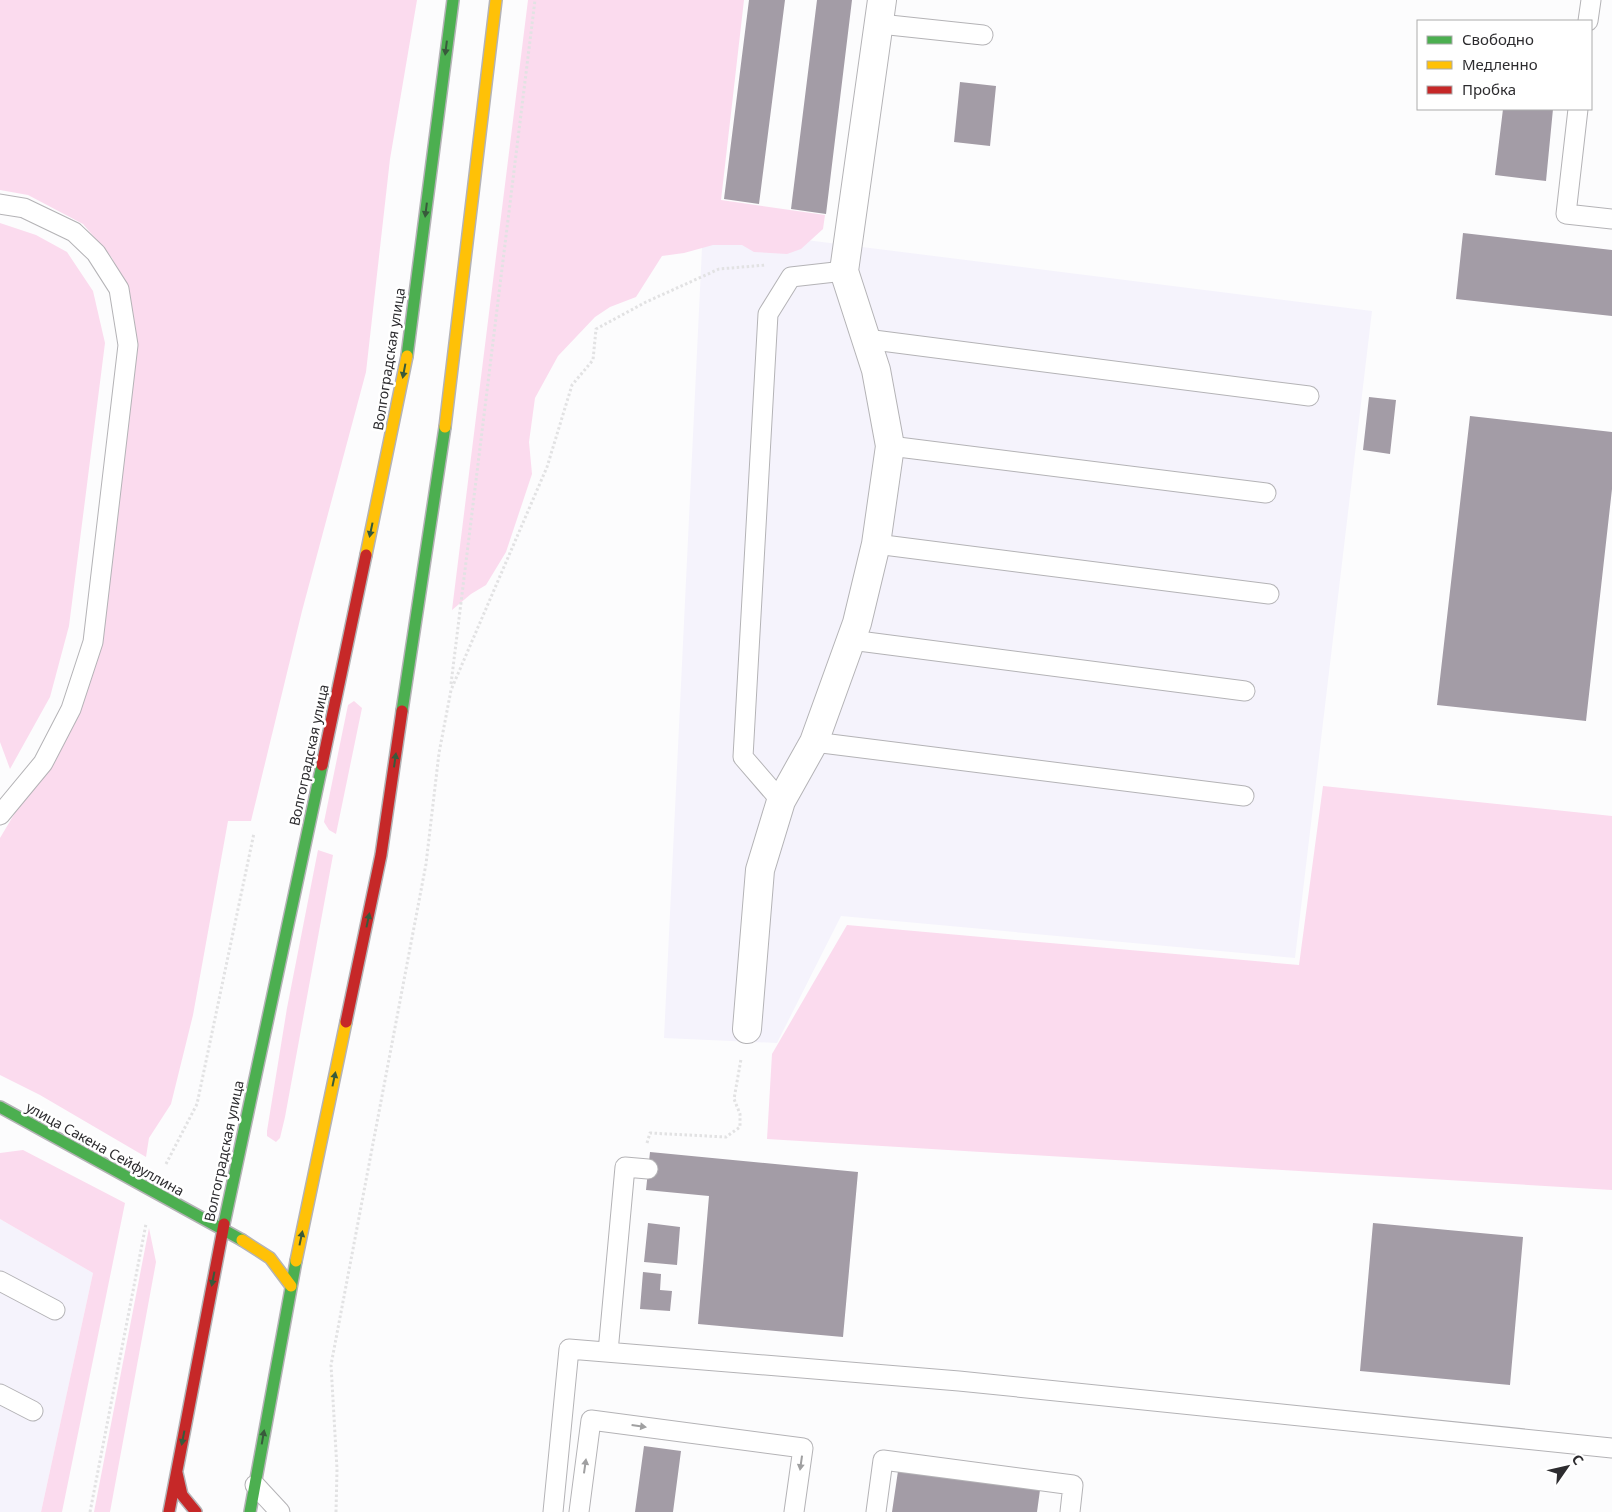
<svg xmlns="http://www.w3.org/2000/svg" width="1612" height="1512" font-family="'Noto Sans',sans-serif">
<style>
.built{fill:#f5f3fc}
.green{fill:#fbdbee}
.building{fill:#a39ca6}
.lines{fill:none;stroke-linecap:round;stroke-linejoin:round}
.lane-casing{stroke:#b4b3b6;stroke-width:21}
.street-casing{stroke:#b4b3b6;stroke-width:30}
.fast-casing{stroke:#b4b3b6;stroke-width:14}
.slow-casing{stroke:#b4b3b6;stroke-width:14}
.jam-casing{stroke:#b4b3b6;stroke-width:14}
.path{stroke:#e2e2e3;stroke-width:3;stroke-dasharray:2.5 2.5;stroke-linecap:butt}
.lane{stroke:#fff;stroke-width:19}
.street{stroke:#fff;stroke-width:28}
.fast{stroke:#4caf50;stroke-width:11}
.slow{stroke:#ffc107;stroke-width:11}
.jam{stroke:#c62828;stroke-width:11}
.oneway{fill:#385a3b}
.oneway2{fill:#a0a0a1}
.labels{text-anchor:middle;stroke-width:5;stroke-linejoin:round;paint-order:stroke}
.street-label{font-size:14px;fill:#2d2c2f;stroke:#fff}
</style>
<rect width="100%" height="100%" fill="#fcfcfd"/>
<path class="built" d="M703 227 1372 311 1295 958 841 916 777 1043 664 1038Z
M0 1219 93 1273 41 1512H0Z"/>
<path class="green" d="M0 0H417L390 159 366 372 302 611 251 821H228L193 1015 171 1104 149 1138 146 1157 40 1095 0 1075V838L28 791 98 643 116 495 136 362 132 309 112 258 83 224 28 195 0 190Z
M528 0H744L721 200 825 215 823 229 801 249 787 254 754 252 742 245H713L684 253 662 256 636 297 610 307 595 317 558 356 535 398 529 442 532 474 506 552 486 585 471 594 452 610Z
M0 223 36 235 67 252 93 291 105 343 69 626 50 697 10 769 0 742Z
M354 701 362 708 336 834 329 830 324 822 348 705Z
M1323 786 1612 816V1190L767 1139 772 1054 847 925 1299 965Z
M318 850 333 855 285 1117 280 1138 276 1142 267 1136V1131L287 1008Z
M23 1150 125 1203 62 1512H41L93 1273 0 1219V1153Z
M149 1228 156 1262 110 1512H94Z"/>
<path class="building" d="M749 0H785L759 204 724 199Z
M817 0H852L826 214 791 209Z
M960 82 996 86 990 146 954 142Z
M1503 109H1553L1546 181 1495 175Z
M1463 233 1612 250V316L1456 299Z
M1369 397 1396 400 1390 454 1363 450Z
M1470 416 1612 432V489L1586 721 1437 705Z
M650 1152 858 1172 843 1337 698 1324 709 1196 646 1190Z
M648 1223 680 1227 677 1265 644 1262Z
M1373 1223 1523 1237 1510 1385 1360 1371Z
M643 1272 661 1274 660 1290 672 1291 670 1311 640 1309Z
M644 1446 681 1451 673 1512H635Z
M898 1471 1040 1490 1037 1512H892Z"/>
<g class="lines">
<g class="lane-casing">
<path id="lane" d="M1588 21 1591 0
M880 24 983 35
M1578 109 1566 214 1612 219
M0 204 24 208 74 232 96 253 119 289 128 345 93 642 71 709 43 763 0 815
M866 339 1309 396
M890 446 1266 493
M876 544 1269 594
M851 640 1245 691
M814 742 1244 796
M781 801 743 757 768 314 791 277 844 271
M0 1281 55 1310
M608 1352 625 1167 648 1169
M0 1394 33 1411
M255 1485 280 1512
M553 1512 569 1349 959 1381 1612 1448
M579 1512 591 1420 803 1448 794 1512
M876 1512 883 1460 1073 1485 1070 1512"/>
</g>
<g class="street-casing">
<path id="street" d="M747 1029 760 870 781 801 814 742 857 623 876 544 890 446 876 370 844 271 882 0"/>
</g>
<g class="fast-casing">
<path id="fast" d="M407 356 453 0
M402 711 445 427
M0 1107 242 1240
M224 1224 322 765
M250 1512 296 1261"/>
</g>
<g class="slow-casing">
<path id="slow" d="M445 427 496 0
M366 555 407 356
M242 1240 270 1258 291 1286
M296 1261 346 1022"/>
</g>
<g class="jam-casing">
<path id="jam" d="M322 765 366 555
M346 1022 381 855 402 711
M177 1473 182 1495 196 1512
M169 1512 224 1224"/>
</g>
<path class="path" d="M451 684 535 0
M647 1143 650 1133 726 1137 740 1127V1114L734 1099 741 1059
M166 1164 197 1104 254 833
M90 1512 146 1224
M336 1512 337 1469 331 1365 426 864 439 753 451 690 547 467 572 385 593 360 596 329 646 302 719 269 766 265"/>
<use href="#lane" class="lane"/>
<use href="#street" class="street"/>
<use href="#fast" class="fast"/>
<use href="#slow" class="slow"/>
<use href="#jam" class="jam"/>
</g>
<defs><path id="oneway-solid" d="M-6-.8H1V-3.2L6.5 0L1 3.2V.8H-6Z" transform="scale(1.25)"/></defs>
<g class="oneway">
<use href="#oneway-solid" transform="translate(446 48) rotate(97)"/>
<use href="#oneway-solid" transform="translate(426 210) rotate(97)"/>
<use href="#oneway-solid" transform="translate(404 371) rotate(101)"/>
<use href="#oneway-solid" transform="translate(371 530) rotate(102)"/>
<use href="#oneway-solid" transform="translate(395 760) rotate(-82)"/>
<use href="#oneway-solid" transform="translate(368 920) rotate(-78)"/>
<use href="#oneway-solid" transform="translate(334 1079) rotate(-78)"/>
<use href="#oneway-solid" transform="translate(301 1238) rotate(-78)"/>
<use href="#oneway-solid" transform="translate(213 1279) rotate(101)"/>
<use href="#oneway-solid" transform="translate(263 1437) rotate(-80)"/>
<use href="#oneway-solid" transform="translate(183 1438) rotate(101)"/>
</g>
<g class="oneway2">
<use href="#oneway-solid" transform="translate(639 1426) rotate(8)"/>
<use href="#oneway-solid" transform="translate(801 1463) rotate(98)"/>
<use href="#oneway-solid" transform="translate(585 1466) rotate(-82)"/>
</g>
<g class="labels">
<g class="street-label">
<text transform="translate(389 359) rotate(-81)" y="5">Волгоградская улица</text>
<text transform="translate(309 755) rotate(-78)" y="5">Волгоградская улица</text>
<text transform="translate(105 1149) rotate(29)" y="5">улица Сакена Сейфуллина</text>
<text transform="translate(224 1151) rotate(-78)" y="5">Волгоградская улица</text>
</g>
</g>
<rect x="1417" y="20" width="175" height="90" fill="#ffffff" stroke="#ababac"/>
<rect x="1427" y="36" width="25" height="8" fill="#4caf50" stroke="#ababac"/>
<text x="1462" y="45" font-size="15" fill="#2d2c2f">Свободно</text>
<rect x="1427" y="61" width="25" height="8" fill="#ffc107" stroke="#ababac"/>
<text x="1462" y="70" font-size="15" fill="#2d2c2f">Медленно</text>
<rect x="1427" y="86" width="25" height="8" fill="#c62828" stroke="#ababac"/>
<text x="1462" y="95" font-size="15" fill="#2d2c2f">Пробка</text>
<g transform="translate(1567 1467) rotate(56)" stroke="#ffffff" stroke-width="4" paint-order="stroke">
<path d="M0-4L9 19L0 12L-9 19Z" fill="#2d2c2f"/>
<text y="-8" font-size="14" font-weight="bold" text-anchor="middle" fill="#2d2c2f">С</text>
</g>
</svg>
